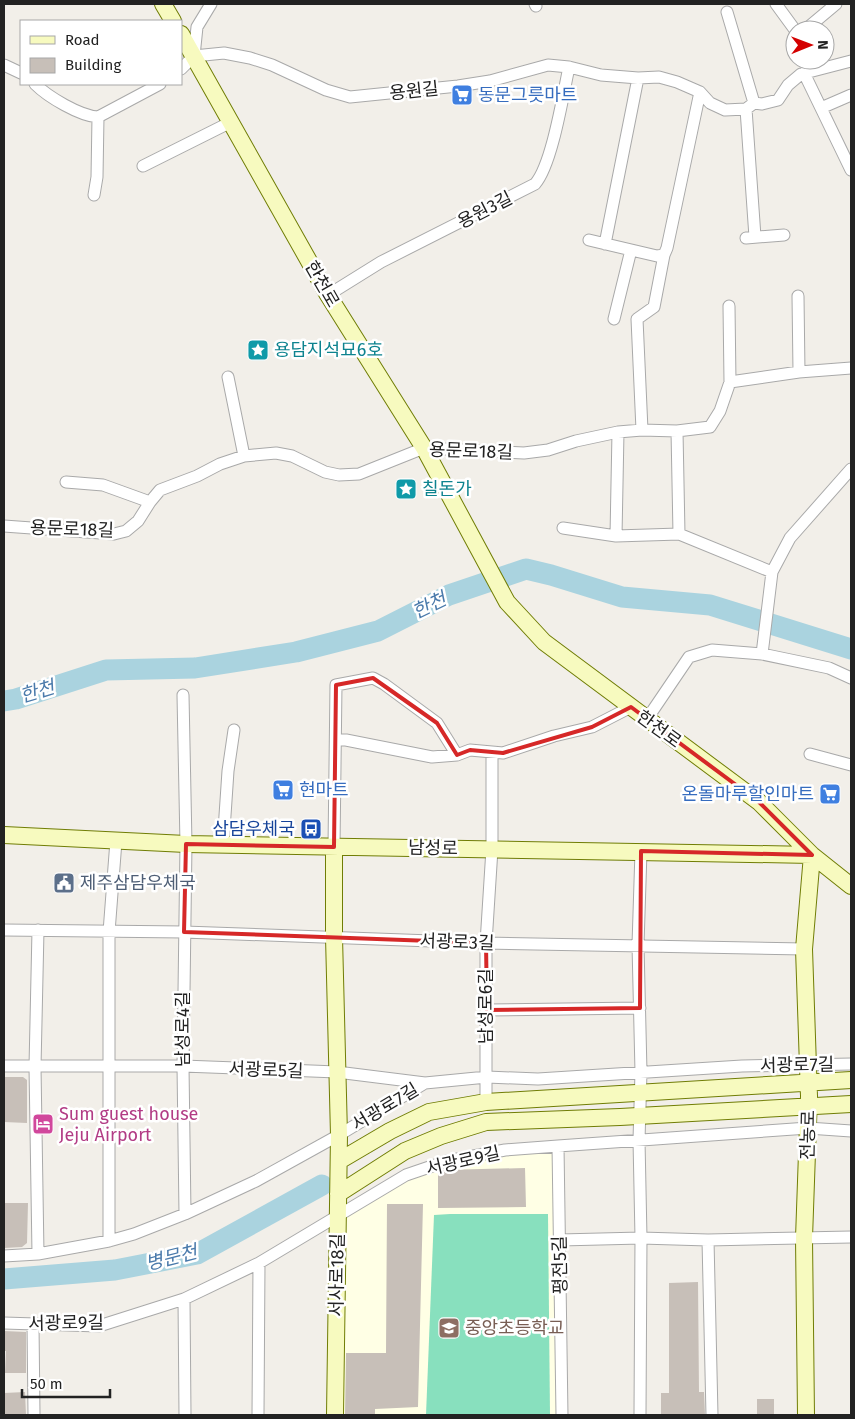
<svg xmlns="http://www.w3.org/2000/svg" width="855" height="1419" font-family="'Fira Sans','Noto Sans KR',sans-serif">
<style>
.education{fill:#ffffe5}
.pitch{fill:#88e0be}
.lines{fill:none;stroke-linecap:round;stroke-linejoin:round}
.river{stroke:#aad3df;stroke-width:21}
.building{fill:#c7bfb8}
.street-casing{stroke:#a9a9a9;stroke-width:13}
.secondary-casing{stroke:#707d05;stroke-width:18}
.street{stroke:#fff;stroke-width:11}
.secondary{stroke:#f7fabf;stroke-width:16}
.marked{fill:none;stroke:#d62828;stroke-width:4;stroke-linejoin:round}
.labels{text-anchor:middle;stroke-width:5;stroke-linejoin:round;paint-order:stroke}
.street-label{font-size:18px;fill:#222;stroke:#fff}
.shop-label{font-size:18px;fill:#366cbe;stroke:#fff;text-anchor:start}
.culture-label{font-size:18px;fill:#0d838f;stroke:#fff;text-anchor:start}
.transit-label{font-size:18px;fill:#164399;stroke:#fff;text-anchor:end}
.service-label{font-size:18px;fill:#4e5e75;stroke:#fff;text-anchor:start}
.hotel-label{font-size:18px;fill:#b23c85;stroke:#fff;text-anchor:start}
.education-label{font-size:18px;fill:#785e54;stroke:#fff;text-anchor:start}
.water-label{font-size:19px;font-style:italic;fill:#4a7aab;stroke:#fff}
</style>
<rect width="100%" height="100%" fill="#f2efe9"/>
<path class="education" d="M558 1146 562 1415H335L338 1217 406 1175 447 1161Z"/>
<path class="pitch" d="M450 1214H548L550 1415H426L434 1215Z"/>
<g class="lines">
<path class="river" d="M4 701 16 699 106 670 195 668 296 652 378 631 449 595 526 569 551 575 622 597 710 605 851 649
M4 1279 115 1270 197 1254 322 1185"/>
</g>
<path class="building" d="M4 1077H23L27 1080V1123L4 1122Z
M525 1168 526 1207 438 1208V1172L443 1170Z
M4 1203H28L27 1243 22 1247 4 1248Z
M387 1204H423L418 1407 375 1409V1415H345L346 1353H386Z
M698 1282 699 1392H704L705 1415H661V1393H669V1283Z
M4 1331 26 1332V1373H5L6 1351H4Z
M25 1392 26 1415H4V1393Z
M757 1399H774V1415H757Z"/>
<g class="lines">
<g class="street-casing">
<path id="street" d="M535 4 536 6
M776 4 795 30
M727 12 754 103
M805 30 836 4
M194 56 224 53 250 58 272 65 326 90 350 97 458 86 490 81 548 65 569 67 601 75 638 78 659 77 677 82 700 92 710 103 725 110 746 109 754 103 762 104 778 100 788 85 801 74 851 61
M194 56 197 27 211 4
M4 65 21 73
M181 69 194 56
M804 73 851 170
M35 84C48 97 80 116 98 117L160 84
M821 108 851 95
M746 109 755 237
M143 166 231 122
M94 195 97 177 98 117
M746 238 784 235
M589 240 657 256 664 255 667 248 700 92
M605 244 638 78
M328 295 381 262 535 184C552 165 563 95 569 67
M798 296 799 372
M729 306 730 382
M614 319 631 250
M228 377 244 456
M642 430 637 319 654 307 664 255
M677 431 679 534
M66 482 103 485 150 502
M4 526 114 534 126 531 138 521 150 502 160 490 197 476 220 464 244 456 276 453 292 456 325 472 339 475 359 474 424 448 524 453 548 450 576 441 618 432 642 430 677 431 710 427 720 411 730 382 799 372 851 368
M563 528 616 536 679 534 772 572
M616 536 618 432
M762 654 772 572 790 538 851 469
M183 695 186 844 183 1066 185 1214
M647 719 689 657 712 650 762 654 829 668 851 678
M336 740H346L432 757 457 755 470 750 503 753 554 736 592 727 631 707
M810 754 851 765
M223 845 228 771 234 730
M334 847 336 685 373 678 384 684 437 723 457 755
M4 930 184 932 486 943 804 949
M38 930 35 1067 38 1254
M487 1010 640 1008
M4 1066H183L337 1072 425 1083
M486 1102V943L492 849V752
M558 1146 562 1415
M560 1240 641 1238 708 1240 851 1237
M708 1240 712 1415
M109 1241V932L116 841
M4 1256 38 1254 109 1241 134 1234 185 1214 256 1181 339 1135 425 1083 487 1077 538 1079 742 1066 851 1064
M184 1299 185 1415
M4 1323 99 1326 184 1299 259 1263 406 1175 447 1161 505 1150 558 1146 808 1128 851 1131
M33 1324 34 1415
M258 1415 259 1263
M640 1415 641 1238 639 1140 641 1072 638 945 641 851"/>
</g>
<g class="secondary-casing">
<path id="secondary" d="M163 4 173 21
M181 34 328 295 424 448 507 602 544 642 759 802 812 855 851 886
M4 835 186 844 812 855
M334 847V937L339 1135 335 1415
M339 1161 390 1131 429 1112 486 1102 851 1080
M338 1194 405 1151 441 1136 486 1122 620 1117 851 1104
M806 1415 804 1238 809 1096 804 949 812 855"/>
</g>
<use href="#street" class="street"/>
<use href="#secondary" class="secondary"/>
</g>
<path class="marked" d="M373 678 437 723 457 755 470 750 503 753 592 727 631 707 759 802 812 855 641 851 640 1008 487 1010 486 943 184 932 186 844 334 847 336 685Z"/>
<defs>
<g id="supermarket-square" transform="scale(1.125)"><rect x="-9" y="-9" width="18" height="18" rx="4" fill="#3f7fe0" stroke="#fff"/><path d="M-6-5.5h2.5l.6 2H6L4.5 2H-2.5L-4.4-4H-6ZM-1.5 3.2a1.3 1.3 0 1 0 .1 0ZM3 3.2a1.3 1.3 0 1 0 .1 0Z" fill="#fff"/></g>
<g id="sight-square" transform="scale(1.125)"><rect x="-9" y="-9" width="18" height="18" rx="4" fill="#0f9aa8" stroke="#fff"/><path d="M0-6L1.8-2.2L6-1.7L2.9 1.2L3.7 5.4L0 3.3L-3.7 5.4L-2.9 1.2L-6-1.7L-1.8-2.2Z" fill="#fff"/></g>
<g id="bus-square" transform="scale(1.125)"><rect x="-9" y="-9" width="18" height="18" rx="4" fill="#1a4fb4" stroke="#fff"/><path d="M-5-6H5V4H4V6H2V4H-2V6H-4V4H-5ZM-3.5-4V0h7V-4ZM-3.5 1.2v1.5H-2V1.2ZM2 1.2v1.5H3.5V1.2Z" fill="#fff"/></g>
<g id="civic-square" transform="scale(1.125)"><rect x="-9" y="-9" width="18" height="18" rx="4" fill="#5c6f8a" stroke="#fff"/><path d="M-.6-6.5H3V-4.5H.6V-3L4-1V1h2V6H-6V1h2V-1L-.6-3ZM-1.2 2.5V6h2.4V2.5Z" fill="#fff"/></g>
<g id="hotel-square" transform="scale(1.125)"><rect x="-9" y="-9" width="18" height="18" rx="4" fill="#d1479c" stroke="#fff"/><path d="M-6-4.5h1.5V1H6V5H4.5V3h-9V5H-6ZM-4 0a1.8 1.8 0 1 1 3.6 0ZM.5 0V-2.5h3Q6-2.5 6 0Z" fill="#fff"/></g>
<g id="school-square" transform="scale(1.125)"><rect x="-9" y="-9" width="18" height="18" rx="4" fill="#8d6e63" stroke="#fff"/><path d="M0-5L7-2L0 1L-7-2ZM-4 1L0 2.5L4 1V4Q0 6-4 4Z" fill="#fff"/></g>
</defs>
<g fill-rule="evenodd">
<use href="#supermarket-square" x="462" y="95"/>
<use href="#sight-square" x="258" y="350"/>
<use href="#sight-square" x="406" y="489"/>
<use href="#supermarket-square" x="283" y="790"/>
<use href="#supermarket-square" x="830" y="794"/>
<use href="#bus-square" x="311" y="829"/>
<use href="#civic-square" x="64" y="883"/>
<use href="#hotel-square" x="43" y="1124"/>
<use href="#school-square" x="449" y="1328"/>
</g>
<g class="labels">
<g class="street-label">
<text transform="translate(414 91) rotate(-6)" y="6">용원길</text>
<text transform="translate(485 210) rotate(-27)" y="6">용원3길</text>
<text transform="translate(322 284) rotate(60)" y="6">한천로</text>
<text transform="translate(471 451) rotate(2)" y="6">용문로18길</text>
<text transform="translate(72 529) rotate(2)" y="6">용문로18길</text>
<text transform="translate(659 729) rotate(36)" y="6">한천로</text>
<text transform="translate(433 848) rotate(1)" y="6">남성로</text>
<text transform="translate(457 942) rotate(2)" y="6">서광로3길</text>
<text transform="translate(486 1006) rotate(-90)" y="6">남성로6길</text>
<text transform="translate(183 1029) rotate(-90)" y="6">남성로4길</text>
<text transform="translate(797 1065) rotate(-1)" y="6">서광로7길</text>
<text transform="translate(266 1070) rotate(2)" y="6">서광로5길</text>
<text transform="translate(385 1107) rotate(-31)" y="6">서광로7길</text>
<text transform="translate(808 1135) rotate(-89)" y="6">전농로</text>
<text transform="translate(463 1161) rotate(-13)" y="6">서광로9길</text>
<text transform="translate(560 1265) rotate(-91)" y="6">평전5길</text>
<text transform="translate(337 1275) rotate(-89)" y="6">서사로18길</text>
<text transform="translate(66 1323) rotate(-1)" y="6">서광로9길</text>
</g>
<g class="shop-label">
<text x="478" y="101">동문그릇마트</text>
<text x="299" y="796">현마트</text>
<text x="814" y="800" text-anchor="end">온돌마루할인마트</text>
</g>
<g class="culture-label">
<text x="274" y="356">용담지석묘6호</text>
<text x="422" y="495">칠돈가</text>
</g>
<g class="transit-label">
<text x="295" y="835">삼담우체국</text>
</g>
<g class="service-label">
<text x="80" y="889">제주삼담우체국</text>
</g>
<g class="hotel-label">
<text x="59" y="1120">Sum guest house<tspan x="59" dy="21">Jeju Airport</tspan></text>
</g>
<g class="education-label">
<text x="465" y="1334">중앙초등학교</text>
</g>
<g class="water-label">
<text transform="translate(429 605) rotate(-26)" y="7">한천</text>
<text transform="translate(37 691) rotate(-17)" y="7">한천</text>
<text transform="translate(171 1257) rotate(-14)" y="7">병문천</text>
</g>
</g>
<rect width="855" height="1419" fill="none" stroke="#222222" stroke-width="10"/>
<rect x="20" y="20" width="162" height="65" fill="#ffffff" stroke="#a7a7a7"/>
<rect x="30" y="36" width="25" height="8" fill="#f7fabf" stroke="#a7a7a7"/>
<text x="65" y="45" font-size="15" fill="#222222">Road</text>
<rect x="30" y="58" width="25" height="15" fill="#c7bfb8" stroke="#a7a7a7"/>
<text x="65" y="70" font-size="15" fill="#222222">Building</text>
<g transform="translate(810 45) rotate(89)"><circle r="24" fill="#ffffff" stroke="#a7a7a7"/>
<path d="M0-4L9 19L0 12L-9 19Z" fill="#d40000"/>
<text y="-8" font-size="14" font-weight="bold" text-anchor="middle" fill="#222222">N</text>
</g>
<path d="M22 1389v8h88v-8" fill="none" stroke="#222222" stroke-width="2.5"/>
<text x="30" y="1389" font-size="15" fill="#222222" stroke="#ffffff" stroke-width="4" paint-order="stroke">50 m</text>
</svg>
